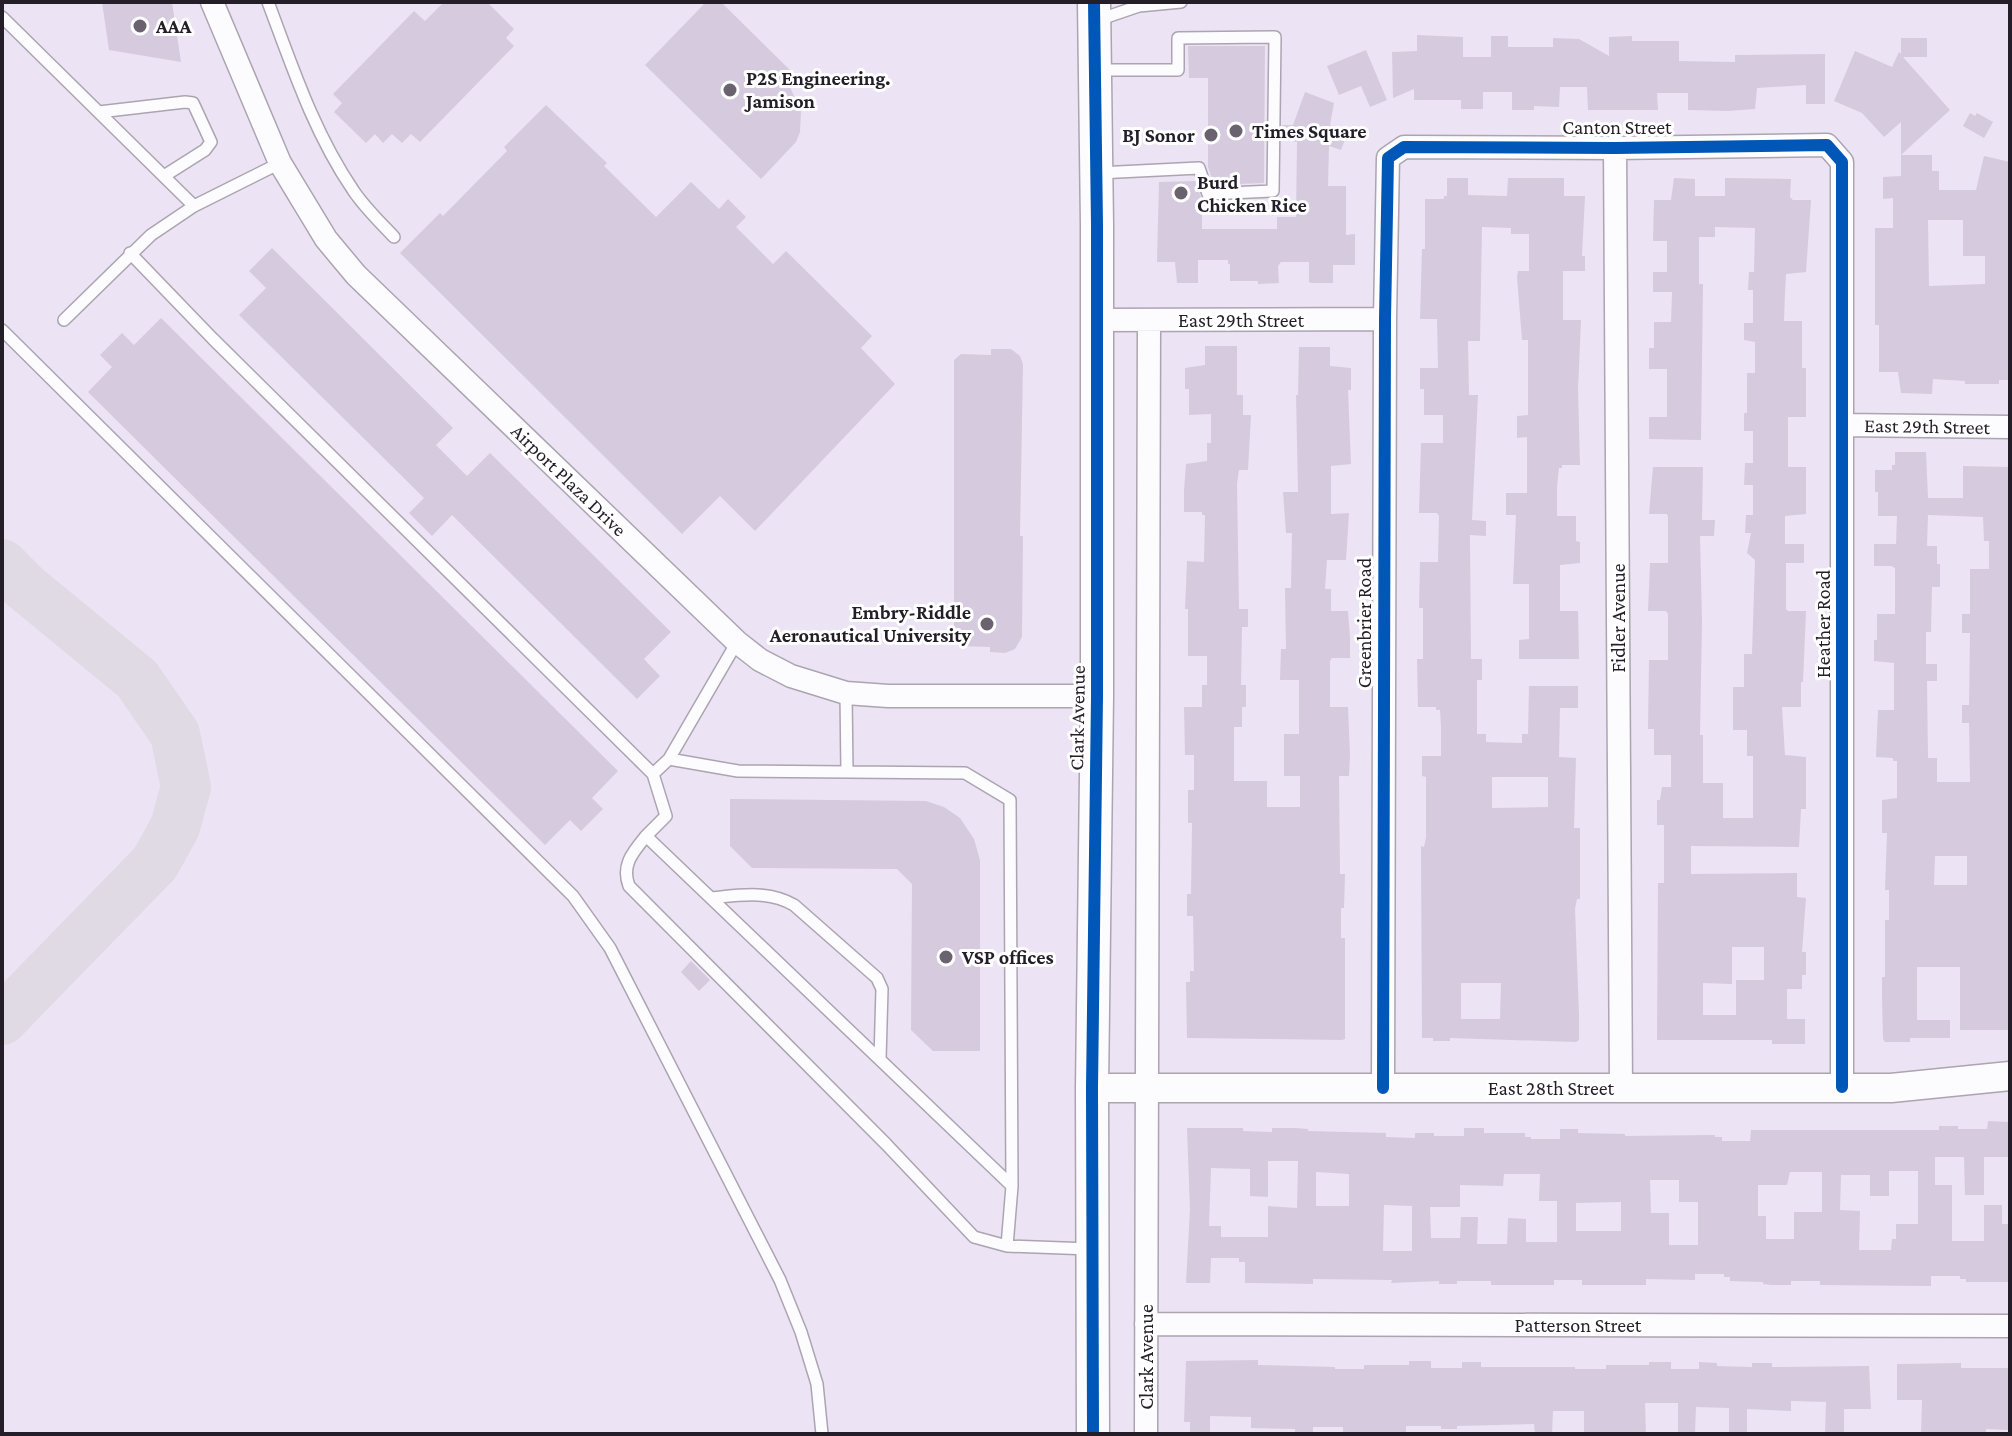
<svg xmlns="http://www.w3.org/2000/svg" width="2012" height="1436" font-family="'Crimson Pro',serif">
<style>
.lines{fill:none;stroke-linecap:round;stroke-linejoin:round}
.taxiway{stroke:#e0dae4;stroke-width:50}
.building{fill:#d6cbde;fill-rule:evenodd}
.service-casing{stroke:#aca4b1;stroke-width:14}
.minor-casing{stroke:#aca4b1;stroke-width:25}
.tertiary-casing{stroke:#aca4b1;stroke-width:31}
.secondary-casing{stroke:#aca4b1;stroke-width:35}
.service{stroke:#fcfbfd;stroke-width:11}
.minor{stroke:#fcfbfd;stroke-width:22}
.tertiary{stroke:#fcfbfd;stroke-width:28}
.secondary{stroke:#fcfbfd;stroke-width:32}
.cycleway-casing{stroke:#fff;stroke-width:17}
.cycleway{stroke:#0057b8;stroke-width:12}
.poi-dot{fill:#6a636f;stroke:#fff;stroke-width:3}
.labels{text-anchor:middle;stroke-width:6;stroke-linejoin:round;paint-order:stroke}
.poi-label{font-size:20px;font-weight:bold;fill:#241e28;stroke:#fff;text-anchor:start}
.street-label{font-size:20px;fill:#241e28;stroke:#fff}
</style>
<rect width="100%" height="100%" fill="#ece3f4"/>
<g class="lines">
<path class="taxiway" d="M2 564 25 587 137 679 175 734 186 787 175 827 155 863 2 1020"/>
</g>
<path class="building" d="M102 2H172L181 62 109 50Z
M444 2H487L514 29 506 38 514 46 420 142 411 134 402 143 392 134 383 143 375 134 366 143 334 112 342 103 333 94 414 11 425 21Z
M706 2H721L797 77 789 85 801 111 800 132 796 142 761 179 645 65Z
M1417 35 1463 37V57H1491V36H1508V47H1553V38L1579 39 1609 56V37L1632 36V41H1679V61L1735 62V55L1825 54V104H1806V85L1757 88 1755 109 1728 111 1688 110V93H1657L1658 110H1588L1587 87H1560L1559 107 1534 106V110H1512V92H1483V109H1461V100H1414V89L1393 98 1392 52 1417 51Z
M1901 38H1927V57H1903L1950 110 1901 155V122L1884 137 1862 113 1834 101 1855 51 1892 67 1899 52 1901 54Z
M1188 46H1265L1264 183 1214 185 1208 167V78H1189Z
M1366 50 1387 100 1370 107 1361 86 1339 95 1327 66Z
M1305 92 1334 103 1330 125 1348 132 1341 150 1329 146 1328 186H1346V235L1355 234V265H1333V283H1312L1309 282V262H1281L1278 266 1279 283 1258 284V281H1230V264H1228V260H1198V283H1177L1175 262H1157L1159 182 1195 181 1202 200V229H1277V217H1296L1297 142 1282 139V125H1293Z
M546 105 607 163 604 166 656 217 691 182 719 209 728 199 746 217 736 227 773 264 786 251 872 336 861 348 895 384 755 531 720 496 682 534 400 253 440 213 443 216 507 151 504 147Z
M1970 113 1975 116 1977 113 1993 122 1984 138 1963 126Z
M1901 155H1932V171H1939V190H1976L1984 156 2010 162V380H1999V384H1965V381L1933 379 1932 394 1901 393 1898 372H1879V325H1875V228H1893V198L1883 199V177L1901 176ZM1928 220H1963V256H1985V284L1929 286Z
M1447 178H1468V195L1507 196 1508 178H1564V196H1585L1582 256H1585V271H1563V320H1581L1578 390 1580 465H1562V468H1559L1557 487V516H1576V541L1580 542V563L1560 565V611H1578L1579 659H1519V640L1529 639V584H1513L1516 515H1506V493H1527V437L1517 438V416L1528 415V340H1522L1517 277 1518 271H1529V234H1511V228L1482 227 1480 341H1468L1469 395H1478L1472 520 1486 521V536L1470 535 1471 659H1482V680H1477V734H1486V742L1522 743V734H1528L1529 686H1578V708H1560L1559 757 1576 758 1574 828H1580V899H1577L1575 909 1579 1015V1040L1576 1042 1450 1038V1041H1433V1038H1422L1421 846 1424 847 1426 837V777L1422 776V756H1441V727L1440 710H1436V707H1418L1417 659H1423V608H1419L1420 562H1438L1439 516 1437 513H1419L1421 443H1443V415H1424V389H1420V368H1438L1437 319H1420L1422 249H1425V199H1444V196H1447ZM1492 777H1548V807L1492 808ZM1461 983H1501L1500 1019H1461Z
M1674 178 1695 179V196H1725V178L1791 179 1790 197 1793 200H1811L1806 272 1786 274 1785 293 1784 321H1802V368H1806V417H1788V467H1806V514L1785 516V544H1804V563H1786V609L1788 611H1806L1803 682H1801V707H1782L1785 755 1806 757V809H1801L1799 847 1691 846V874L1797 873V897L1806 898 1802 952H1806V975H1802V989H1787V1019H1805V1044H1772V1040H1657L1658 883H1664V825H1657V800H1660L1662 787H1671V755H1654V729H1648L1649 660H1668V614L1666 611H1648L1650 563H1668V517L1667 514H1649L1653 467H1703L1702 520H1715L1714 536H1700L1702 621 1700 735H1703V783H1723V818H1753V756H1747V730H1733V687H1744V654H1752L1755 560 1747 553 1751 533H1745L1746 515H1753V485H1744L1745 463H1753V431H1744V413H1747V373H1755V342L1744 340V323H1753V290H1748L1749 272H1754L1755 228 1715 227V237H1699V284H1703L1701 440 1649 439V417H1667V369H1649V348H1654V322H1671L1672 292H1653V272H1667V241H1653L1654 200H1671ZM1732 947H1764V980H1736V1015H1703V983L1732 984Z
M272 248 453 428 436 445 467 476 490 453 671 632 644 659 660 676 637 699 452 515 432 536 409 513 424 498 239 315 266 288 249 271Z
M161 318 618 771 592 798 603 809 581 831 570 820 545 845 88 392 112 367 100 355 122 333 134 345Z
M1205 346H1237V395H1243V415H1251L1248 470H1239L1237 484 1239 609H1248V627H1242L1241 685H1246V707H1242V727H1234V781H1267V807H1300V776H1284V734H1299V680H1280L1281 649H1286L1285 588H1291L1292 533H1286L1283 492H1298L1296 395H1298L1299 347H1330V366L1351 368V390H1348L1351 464 1331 466V514L1349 513 1346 560H1327L1325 589H1331V611H1348L1350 637V658H1332L1330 661V707H1348L1350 755 1349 776H1339L1340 874H1345L1344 908H1341V938H1345V1039L1342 1040 1187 1038 1186 982H1190V971H1194L1193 916H1187V894H1191L1192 823H1188V790H1194V755H1185L1184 707H1202V685H1207V656H1188V609H1185L1187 561 1204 562 1205 515H1202V512H1184V490L1186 464 1207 461V443H1211V414L1189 415V389H1185V368L1205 365Z
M991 349H1011L1020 356 1023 364 1020 536H1023L1022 637 1015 649 1005 653 990 652V647L960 646 954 640V360L961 354 991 355Z
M1895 452H1926L1928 498H1963V466L2010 467V1030H1960V967H1917V1020H1950V1038H1910V1042H1885L1883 1039 1882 998V977H1885V920H1889V890H1885L1887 833H1882V800L1897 798V761H1893V758L1876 757 1878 710H1894V663L1874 661V640H1877V614H1895V568L1891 566H1874V544H1896L1897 516H1878V492H1875V470H1892V465H1895ZM1928 515 1983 517 1984 541H1989V569H1970V614H1962V633H1970L1969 705H1962V723H1969L1970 782H1937V758H1928L1927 681H1937V664H1926V632H1931L1932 587H1940V564H1937V546H1927ZM1935 856H1967V885H1934Z
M730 799 926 801 944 807 960 818 974 839 980 860V1051H933L911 1030 912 884 897 869 752 868 730 846Z
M691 961 710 980 699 991 681 972Z
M1988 1121 2010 1122V1157H1984V1195H1965L1964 1157H1935V1185H1952V1241H1984V1205H2002V1224H2010V1282H1966V1279H1960V1276H1931V1286L1820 1285V1281H1791V1285H1772L1763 1284V1282L1730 1281V1277H1724V1274H1695V1280L1646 1279V1285H1582V1280H1554V1285H1491V1281H1457V1284H1439V1281L1391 1283 1392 1280 1313 1279V1284L1251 1283H1245V1262H1239V1258H1211L1210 1283H1186L1190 1209 1187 1128H1243V1131L1272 1132V1128H1296L1308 1129V1131L1386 1133V1137L1415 1138V1133H1434V1136H1464V1128H1484V1133H1525V1137H1531V1139H1560V1129H1578V1133L1625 1134V1136L1715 1135V1137H1722V1141H1750L1751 1130H1939V1126H1958V1129H1987ZM1268 1161H1298L1297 1208 1268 1206V1237H1221V1226H1209L1211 1168 1250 1169V1196L1268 1197ZM1889 1171H1918V1224H1896V1239H1892L1891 1250H1859L1860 1211 1840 1210 1841 1175H1870V1196H1889ZM1316 1172 1349 1174V1206H1316ZM1790 1172H1822V1212H1794V1239H1766V1216H1758V1185H1787ZM1504 1174H1540L1539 1201H1557V1242H1526V1219L1508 1218 1507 1244H1477L1478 1217H1461L1460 1238H1431L1430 1207H1460V1185L1503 1186ZM1650 1180H1679V1202H1698V1245H1669V1213H1651ZM1621 1202V1231H1576V1203ZM1384 1205 1412 1206V1251H1383Z
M1258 1360V1365L1335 1367V1369H1364V1365H1409V1361H1431V1368H1462V1362H1481V1367H1575V1369H1606V1365H1649V1362H1671V1369H1699V1362L1717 1363V1366L1752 1367V1363H1772V1367L1869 1366 1871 1409H1844V1433H1825L1826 1402 1791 1401V1411L1747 1409V1432H1729V1408L1696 1407 1695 1433H1678V1403H1645L1646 1434H1584V1411H1553L1552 1434H1535L1534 1424 1457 1426V1429H1441V1426H1406V1434H1343V1427H1313V1434H1295V1429L1251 1428V1417L1210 1416V1434H1190V1422H1184L1186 1361Z
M1961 1363V1368H2010L2008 1430 1986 1429V1434L1921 1433 1922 1400H1897V1364Z"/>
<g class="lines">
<g class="service-casing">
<path id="service" d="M268 2C292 66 314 133 353 190 364 207 380 222 394 237
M2 17 194 206
M1098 20 1139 6 1181 2
M99 112 185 102 193 103 211 142 205 150 164 176
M1098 173 1199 168 1208 194 1273 191 1275 37 1178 38V70H1099
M130 253 213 339 653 774 666 816 646 836 1012 1186 1007 1246 1090 1249
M64 320 151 235 194 206 280 163
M2 330 573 896 610 948 780 1280 801 1332 817 1384 822 1434
M846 693 847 772
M669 759 738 771 965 773 1010 800 1012 1186
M653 774 669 759 737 642
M646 836C633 852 621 865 629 886L886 1144 974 1237 1007 1246
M711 898C740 895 768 890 794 905L877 978 882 989 880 1059"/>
</g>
<g class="minor-casing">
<path id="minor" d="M212 2 280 163 326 239 356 275 737 642 760 660 791 676 846 693 888 696H1097
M1615 148 1621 1089
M1097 320 1385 319
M1843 425 2010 427
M1383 1088 1385 319 1388 158 1404 147 1615 148 1827 145 1842 162V1087
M1146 1324 2010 1326
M1146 1434 1149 321"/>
</g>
<g class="tertiary-casing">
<path id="tertiary" d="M1092 1088H1891L2010 1076"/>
</g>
<g class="secondary-casing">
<path id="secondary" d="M1093 1434 1092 1088 1097 696V225L1094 2"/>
</g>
<use href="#service" class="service"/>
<use href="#minor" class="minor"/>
<use href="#tertiary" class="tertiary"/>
<use href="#secondary" class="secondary"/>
<g class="cycleway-casing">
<path id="cycleway" d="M1383 1088 1385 319 1388 158 1404 147 1615 148 1827 145 1842 162V1087
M1093 1434 1092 1088 1097 696V225L1094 2"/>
</g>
<use href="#cycleway" class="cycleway"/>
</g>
<g class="poi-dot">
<circle cx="140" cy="26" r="8"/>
<circle cx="730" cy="90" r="8"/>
<circle cx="1236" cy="131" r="8"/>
<circle cx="1211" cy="135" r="8"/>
<circle cx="1181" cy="193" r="8"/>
<circle cx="987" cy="624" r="8"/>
<circle cx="946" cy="957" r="8"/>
</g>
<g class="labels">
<g class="poi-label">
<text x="156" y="33">AAA</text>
<text x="746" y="85">P2S Engineering.<tspan x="746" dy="23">Jamison</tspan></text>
<text x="1252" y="138">Times Square</text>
<text x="1195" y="142" text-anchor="end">BJ Sonor</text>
<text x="1197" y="189">Burd<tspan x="1197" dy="23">Chicken Rice</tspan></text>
<text x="971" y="619" text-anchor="end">Embry-Riddle<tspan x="971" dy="23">Aeronautical University</tspan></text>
<text x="962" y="964">VSP offices</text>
</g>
<g class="street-label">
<text x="1617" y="134">Canton Street</text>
<text x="1241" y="327">East 29th Street</text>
<text transform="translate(1927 426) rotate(1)" y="7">East 29th Street</text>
<text transform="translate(569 480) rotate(44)" y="7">Airport Plaza Drive</text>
<text transform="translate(1618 618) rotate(-90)" y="7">Fidler Avenue</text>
<text transform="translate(1364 623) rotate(-90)" y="7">Greenbrier Road</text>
<text transform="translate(1823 624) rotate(-90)" y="7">Heather Road</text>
<text transform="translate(1077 718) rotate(-89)" y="7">Clark Avenue</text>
<text x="1551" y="1095">East 28th Street</text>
<text x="1578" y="1332">Patterson Street</text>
<text transform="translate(1146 1357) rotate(-90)" y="7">Clark Avenue</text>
</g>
</g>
<rect width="2012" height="1436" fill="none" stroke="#241e28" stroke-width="8"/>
</svg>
